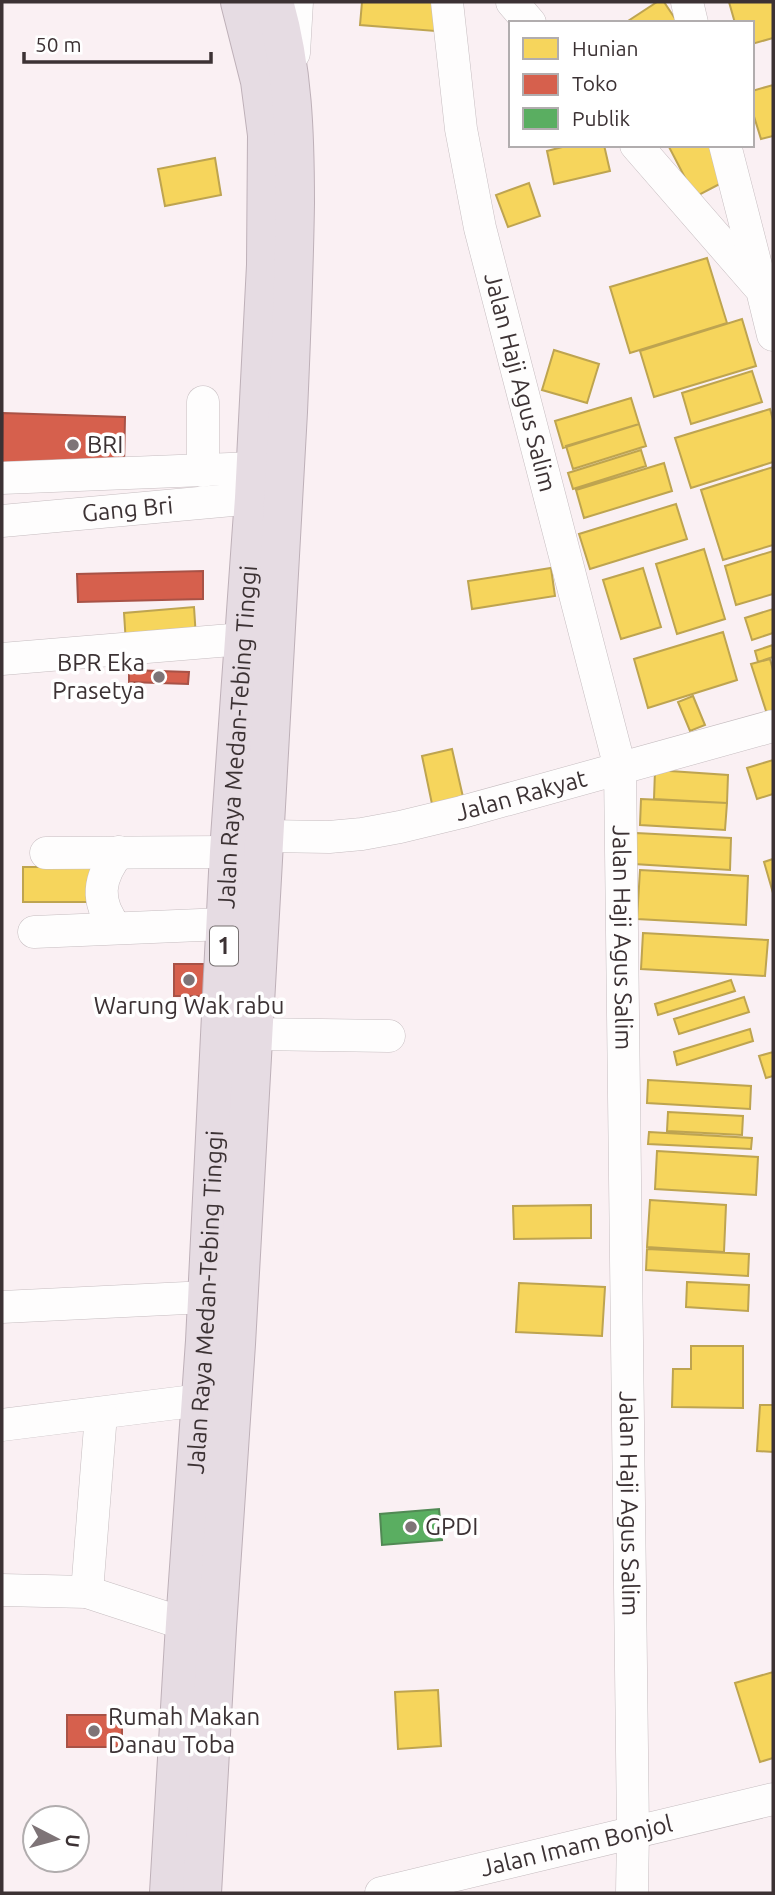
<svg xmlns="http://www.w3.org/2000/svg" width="775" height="1895" font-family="Ubuntu,sans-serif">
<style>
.homes{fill:#f6d55c;stroke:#bea450;stroke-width:2}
.shops{fill:#d6604d;stroke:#a85246;stroke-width:2}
.public{fill:#5aae61;stroke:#518954;stroke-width:2}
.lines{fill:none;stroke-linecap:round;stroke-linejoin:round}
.minor-casing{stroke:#c6bdc0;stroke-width:33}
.highway-casing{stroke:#beb0b8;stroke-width:40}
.minor{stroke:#fefdfd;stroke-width:32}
.highway{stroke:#e6dce3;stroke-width:38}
.poi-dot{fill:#7e7477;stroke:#fff;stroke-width:2.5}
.labels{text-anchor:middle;stroke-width:7;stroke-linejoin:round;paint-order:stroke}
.shield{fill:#fff;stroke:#767071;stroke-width:2}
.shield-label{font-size:23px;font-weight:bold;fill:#3c3234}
.street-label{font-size:24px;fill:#3c3234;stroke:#fff}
.poi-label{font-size:24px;fill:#3c3234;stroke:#fff;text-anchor:start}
</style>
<rect width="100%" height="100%" fill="#faf0f3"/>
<path class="homes" d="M362 2H437L435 31 360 25Z
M657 2H664L678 23H625Z
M729 2H773V38L752 44V23H735Z
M773 85V136L761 139 752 110V91Z
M570 145H604L610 171 554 184 547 151Z
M668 145H716L733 177 695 197Z
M215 158 221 195 165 206 158 169Z
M529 183 540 216 508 227 496 195Z
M707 258 727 323 630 353 610 287Z
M742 319 756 366 654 397 640 351Z
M554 350 599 364 587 403 542 390Z
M752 371 762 402 691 424 682 393Z
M631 398 639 424 563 448 555 421Z
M770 409 773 420V462L691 488 675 438Z
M639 424 646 446 573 469 566 446Z
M641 450 646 466 573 489 568 473Z
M664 463 672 491 584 518 576 490Z
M773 467V545L723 560 701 490Z
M676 504 687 539 590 569 579 534Z
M704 549 725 619 677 634 656 564Z
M773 551V594L736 605 725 566Z
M551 568 555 596 472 609 468 581Z
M643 568 661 627 621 639 603 580Z
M194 607 196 638 126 644 124 613Z
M773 609V633L752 640 745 618Z
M723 632 737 680 648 708 634 659Z
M773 645V657L758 662 755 651Z
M770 659 773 670V712L767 714 751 664Z
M693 696 705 725 690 731 678 702Z
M452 749 463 797 432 804 422 756Z
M773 760V794L757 799 747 768Z
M655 770 728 775 727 803 654 799Z
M641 799 727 803 725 830 640 825Z
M636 833 731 838 730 870 634 864Z
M773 859V893L764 862Z
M23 867H92L91 902H23Z
M640 870 748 876 746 925 637 919Z
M643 933 768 940 765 976 641 969Z
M731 980 735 991 658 1015 655 1004Z
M744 997 749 1012 679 1034 674 1019Z
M750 1029 753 1041 677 1065 674 1052Z
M773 1052V1076L766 1078 759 1056Z
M648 1080 751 1086 750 1109 647 1103Z
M668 1112 743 1116 742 1135 667 1131Z
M649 1132 752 1138 751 1149 648 1144Z
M657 1151 758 1157 756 1195 655 1189Z
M650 1200 726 1205 724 1252 647 1247Z
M591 1205V1238L514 1239 513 1206Z
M647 1249 749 1254 748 1276 646 1270Z
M687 1282 749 1285 748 1311 686 1307Z
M519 1283 605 1287 602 1336 516 1332Z
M691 1346H743V1408L672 1407 673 1369H691Z
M760 1405H773V1452L757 1451Z
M773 1672V1758L760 1762 735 1683Z
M438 1690 441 1746 398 1749 395 1692Z"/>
<path class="shops" d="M3 413 125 417 124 467 2 463Z
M203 571V599L78 602 77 574Z
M129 670 189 672 188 684 129 682Z
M174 964H204V996H174Z
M67 1715H122V1747H67Z"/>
<path class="public" d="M439 1509 442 1540 382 1545 380 1514Z"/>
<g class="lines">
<g class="minor-casing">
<g id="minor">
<path id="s1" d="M447 2 461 129 480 228 620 768 633 1832 632 1893"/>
<path d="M512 2 530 23"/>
<path d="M687 2 692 23"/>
<path d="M294 53 297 2"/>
<path d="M636 145 762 290 773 335"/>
<path d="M725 145 760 281"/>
<path d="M203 402V471"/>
<path d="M2 478 255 468"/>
<path id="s2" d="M2 521 254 498"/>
<path d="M2 659 243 639"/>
<path id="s3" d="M265 836 329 837 362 834 400 827 462 812 773 726"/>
<path d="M46 853 229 852"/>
<path d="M116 928C95 901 98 878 119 852"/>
<path d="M34 932 248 923"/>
<path d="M254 1034 389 1036"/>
<path d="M2 1307 207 1297"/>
<path d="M2 1425 201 1400"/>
<path d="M2 1590 87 1592 185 1624"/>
<path d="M87 1592 101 1414"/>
<path id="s4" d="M381 1893 773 1799"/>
</g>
</g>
<g class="highway-casing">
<g id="highway">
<path id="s5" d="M169 1893 185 1624 205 1341 229 852 254 498 266 265 267 135 260 81 240 2"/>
<path d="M202 1893 217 1628 236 1344 288 412C291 342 294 273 295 203 295 136 293 67 274 2"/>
</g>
</g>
<use href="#minor" class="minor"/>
<use href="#highway" class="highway"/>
</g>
<g class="poi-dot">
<circle cx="73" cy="445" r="7"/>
<circle cx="159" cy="677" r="7"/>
<circle cx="189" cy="980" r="7"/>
<circle cx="411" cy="1527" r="7"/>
<circle cx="94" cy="1731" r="7"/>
</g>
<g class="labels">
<rect class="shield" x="210" y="926.5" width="28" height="39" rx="5"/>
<g class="shield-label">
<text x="224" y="954">1</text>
</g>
<g class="street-label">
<text dy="8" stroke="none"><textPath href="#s1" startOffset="388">Jalan Haji Agus Salim</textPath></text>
<text dy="8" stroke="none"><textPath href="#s2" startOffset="126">Gang Bri</textPath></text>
<text dy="8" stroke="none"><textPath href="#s5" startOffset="1158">Jalan Raya Medan-Tebing Tinggi</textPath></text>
<text dy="8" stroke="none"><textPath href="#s3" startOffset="261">Jalan Rakyat</textPath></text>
<text dy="8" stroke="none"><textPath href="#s1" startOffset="956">Jalan Haji Agus Salim</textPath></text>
<text dy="8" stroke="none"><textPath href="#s5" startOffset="592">Jalan Raya Medan-Tebing Tinggi</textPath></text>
<text dy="8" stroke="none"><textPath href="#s1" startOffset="1522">Jalan Haji Agus Salim</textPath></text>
<text dy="8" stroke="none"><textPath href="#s4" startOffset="201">Jalan Imam Bonjol</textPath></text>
</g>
<g class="poi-label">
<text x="87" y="453">BRI</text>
<text x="145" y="671" text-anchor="end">BPR Eka<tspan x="145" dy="28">Prasetya</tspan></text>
<text x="189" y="1014" text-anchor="middle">Warung Wak rabu</text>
<text x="425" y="1535">GPDI</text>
<text x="108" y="1725">Rumah Makan<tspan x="108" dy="28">Danau Toba</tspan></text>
</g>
</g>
<rect width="775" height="1895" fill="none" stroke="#3c3234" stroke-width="7"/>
<rect x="509" y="21" width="245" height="126" fill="#ffffff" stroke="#b1adae" stroke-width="2"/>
<rect x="523" y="38" width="35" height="21" fill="#f6d55c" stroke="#b1adae" stroke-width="2"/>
<text x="572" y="56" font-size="21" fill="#3c3234">Hunian</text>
<rect x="523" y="74" width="35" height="21" fill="#d6604d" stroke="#b1adae" stroke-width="2"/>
<text x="572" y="91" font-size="21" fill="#3c3234">Toko</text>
<rect x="523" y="108" width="35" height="21" fill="#5aae61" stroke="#b1adae" stroke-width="2"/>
<text x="572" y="126" font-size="21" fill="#3c3234">Publik</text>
<g transform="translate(56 1839) rotate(96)"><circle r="33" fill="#ffffff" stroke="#b1adae" stroke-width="2"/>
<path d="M0-5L12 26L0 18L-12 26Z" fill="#7e7477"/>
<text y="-10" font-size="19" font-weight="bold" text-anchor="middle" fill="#3c3234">U</text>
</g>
<path d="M24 52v10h187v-10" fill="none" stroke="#3c3234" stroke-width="3.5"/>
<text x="35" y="52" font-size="21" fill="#3c3234" stroke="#ffffff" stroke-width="5" paint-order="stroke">50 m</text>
</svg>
